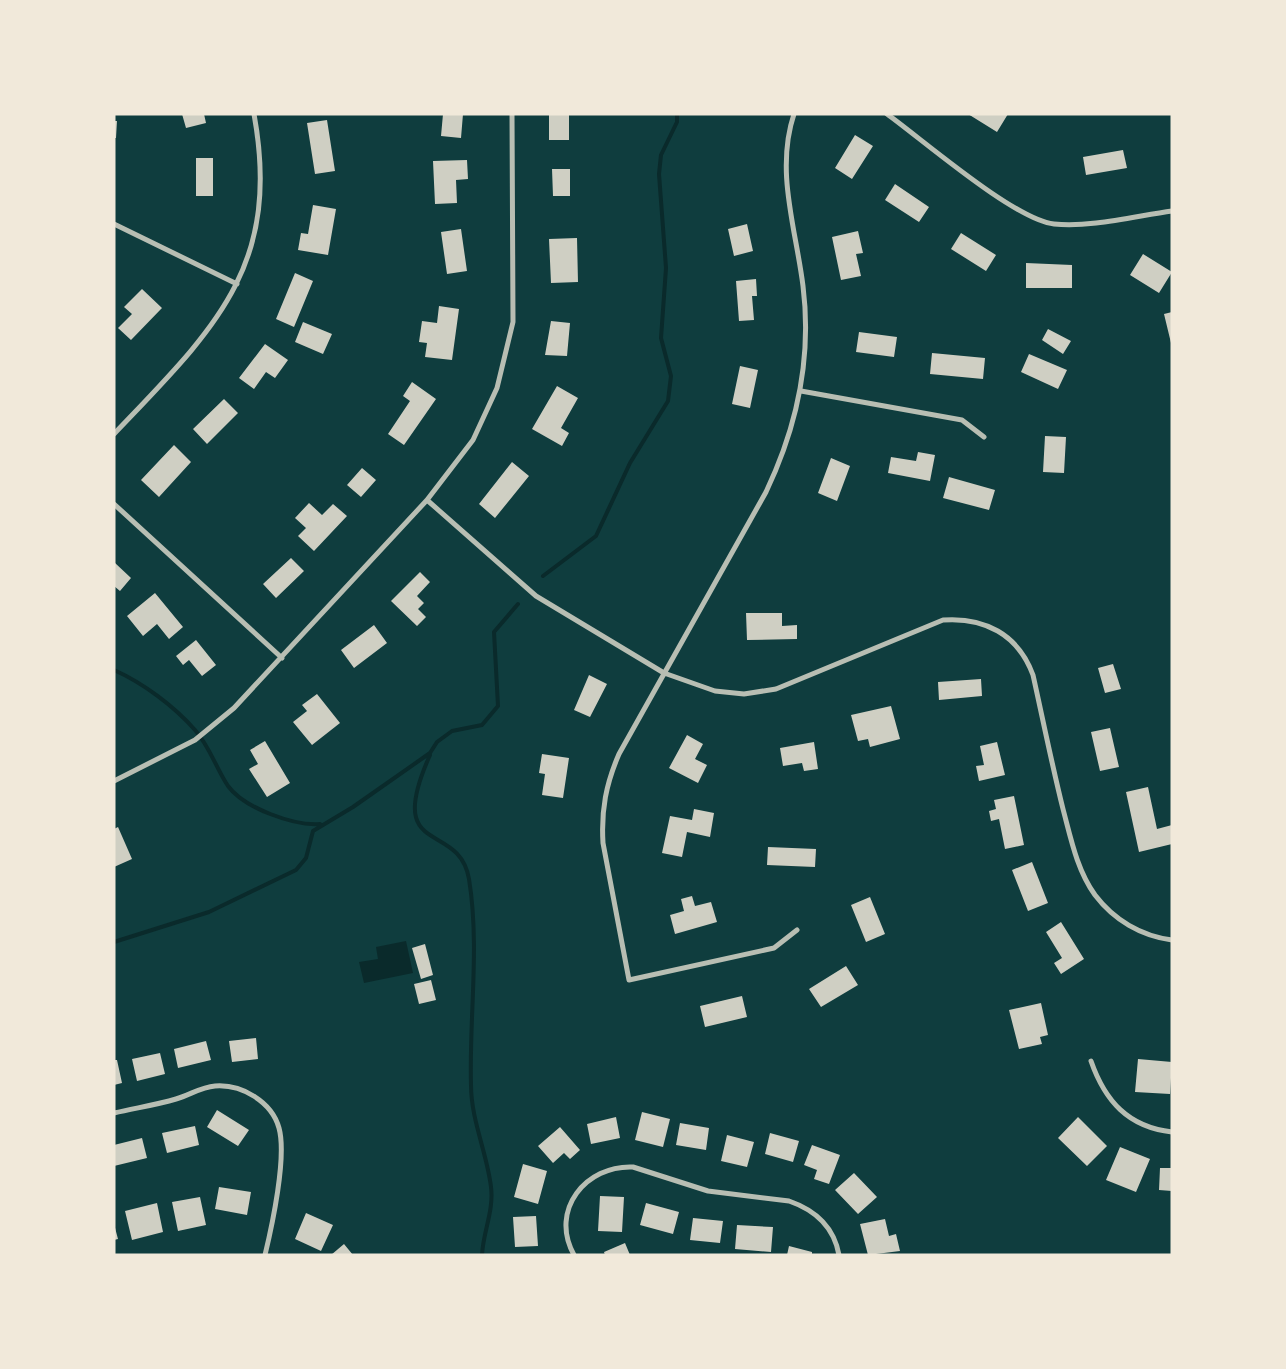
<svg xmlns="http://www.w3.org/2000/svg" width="1286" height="1369" font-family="Raleway,sans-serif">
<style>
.water{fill:#0a2a2b}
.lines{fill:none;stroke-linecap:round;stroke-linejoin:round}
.stream{stroke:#0a2a2b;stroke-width:4}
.building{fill:#cfcfc3}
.minor{stroke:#b8beb3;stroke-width:5}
</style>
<rect width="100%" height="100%" fill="#0f3d3e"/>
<path class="water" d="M406 941 413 973 364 983 359 962 378 959 376 947Z"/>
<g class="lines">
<path class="stream" d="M543 576 596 536 630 463 668 401 671 376 661 338 666 268 659 174 661 155 677 122V114
M114 670C143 683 174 706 195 730 210 747 216 768 228 786 244 808 294 826 320 824
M430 755C383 860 459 819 469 879 480 947 469 1016 471 1085 471 1120 487 1153 491 1187 494 1211 483 1232 482 1255
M114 942 209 912 296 870 306 858 313 831 353 807 430 753 437 742 452 731 482 725 498 706 494 632 518 604"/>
</g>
<path class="building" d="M182 114H204L206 123 186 128Z
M443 114H463L461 138 441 136Z
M549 114H569V140H549Z
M968 114H1008L997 132Z
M327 120 335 171 315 174 307 123Z
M114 121H117L116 138H114Z
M855 135 873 146 852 179 835 168Z
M1123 150 1127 168 1086 175 1083 157Z
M196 158H213V196H196Z
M467 160 468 179 456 180 457 203 435 204 433 161Z
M552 169H570V196H553Z
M895 184 929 207 919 222 885 200Z
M313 205 336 209 328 255 298 250 301 233 308 234Z
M747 224 753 251 734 256 728 229Z
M461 229 467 271 447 274 441 232Z
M858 231 863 253 856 254 861 276 841 280 832 237Z
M961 233 996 255 986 271 951 249Z
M577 238 578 282 551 283 549 239Z
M1143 254 1172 272 1159 293 1130 275Z
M1026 263 1072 265V288H1026Z
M295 273 313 281 294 327 276 319Z
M756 279 757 296H752L754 320 739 321 736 281Z
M142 289 162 308 131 340 118 328 132 314 124 307Z
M439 306 459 309 452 360 425 357 427 343 419 342 422 321 437 323Z
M1172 312V343H1171L1164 314Z
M551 321 570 323 567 356 545 355Z
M303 322 332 334 323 354 295 342Z
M1048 329 1071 341 1063 354 1042 340Z
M859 332 897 337 894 357 856 352Z
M265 344 288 360 275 378 266 372 254 389 239 378Z
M932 353 985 358 983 379 930 374Z
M1029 354 1067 370 1058 389 1021 372Z
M740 366 758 370 750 408 732 404Z
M412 382 436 399 404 445 388 434 410 401 403 396Z
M557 386 578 398 561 428 569 433 562 446 532 429Z
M224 399 238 413 207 444 193 429Z
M1045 436 1066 437 1064 473 1043 472Z
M174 445 191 462 159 497 141 480Z
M918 452 935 455 930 481 888 473 891 457 916 461Z
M831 458 850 466 837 501 818 493Z
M512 462 529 476 495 518 479 504Z
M362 468 376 480 361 497 347 485Z
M949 477 995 490 989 510 943 498Z
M309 503 322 515 333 504 347 516 314 551 298 536 306 528 295 518Z
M291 558 304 571 276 598 263 584Z
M114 562 131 578 120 591 114 586Z
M420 572 430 582 417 596 424 603 418 609 426 617 417 626 391 601Z
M155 593 183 627 169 639 157 624 143 636 127 616Z
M746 613H782V626L797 625V639L747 640Z
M374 625 387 643 354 668 341 650Z
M196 640 216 665 202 676 189 660 183 665 176 656Z
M1113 664 1121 689 1105 693 1098 668Z
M589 675 607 684 590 717 574 710Z
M981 679 982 696 939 700 938 682Z
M317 694 340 723 312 745 293 722 307 711 302 705Z
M891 706 900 739 870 747 868 739 858 741 851 715Z
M1110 728 1119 767 1100 771 1091 732Z
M687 735 703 744 695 759 707 765 698 783 669 768Z
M265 741 290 783 267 797 249 769 258 764 250 750Z
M814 742 818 769 804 771 802 763 783 766 780 748Z
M997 742 1005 775 979 781 976 766 984 765 980 746Z
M542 754 569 758 563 798 542 795 545 774 539 773Z
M1148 787 1157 829 1172 825V844L1139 852 1126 792Z
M1014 796 1024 845 1005 849 999 819 991 821 989 811 996 809 994 800Z
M694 809 714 813 710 837 687 832 682 857 662 853 670 816 692 820Z
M118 827 132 859 114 867V829Z
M768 847 816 849 815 867 767 865Z
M1032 862 1048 903 1028 911 1012 870Z
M692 896 695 906 711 902 717 922 675 934 670 915 684 911 681 899Z
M870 897 885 934 866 942 851 905Z
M1061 922 1084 959 1061 974 1054 963 1062 958 1046 932Z
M425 944 433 975 421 979 412 948Z
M846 966 858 985 821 1007 809 989Z
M431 980 436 1000 419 1004 414 984Z
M742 996 747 1017 705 1027 700 1006Z
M1041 1003 1048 1035 1040 1037 1042 1044 1019 1049 1009 1010Z
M256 1038 258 1059 232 1062 229 1041Z
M206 1041 211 1060 178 1068 174 1049Z
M160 1053 165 1074 137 1081 132 1059Z
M1138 1059 1172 1062 1170 1094 1135 1092Z
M114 1060H117L122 1083 114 1085Z
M217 1110 249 1130 238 1146 207 1127Z
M642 1112 670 1119 663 1147 635 1140Z
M616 1117 620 1138 591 1144 587 1124Z
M1078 1117 1107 1146 1087 1166 1058 1138Z
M680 1123 709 1128 706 1150 676 1145Z
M195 1126 199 1145 167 1153 162 1133Z
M560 1127 580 1150 570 1159 564 1153 553 1163 538 1146Z
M770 1133 799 1141 793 1162 765 1154Z
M727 1135 754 1142 747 1167 721 1161Z
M142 1138 147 1158 114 1166V1145Z
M812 1145 840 1155 829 1184 814 1179 817 1170 804 1165Z
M1120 1147 1150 1159 1136 1192 1106 1180Z
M523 1164 547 1171 538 1204 514 1197Z
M1160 1168H1172V1191L1159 1190Z
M854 1173 877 1197 858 1214 835 1190Z
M219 1187 251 1192 247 1215 215 1209Z
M600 1196 624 1197 622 1232 598 1231Z
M200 1197 206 1225 178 1231 172 1202Z
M157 1203 163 1232 132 1240 125 1211Z
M646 1203 679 1212 673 1234 640 1225Z
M306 1213 333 1225 321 1251 295 1239Z
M536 1216 538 1246 515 1247 513 1217Z
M693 1218 723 1221 720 1243 690 1240Z
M885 1219 889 1236 896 1234 900 1251 868 1255 860 1224Z
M114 1224 118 1239 114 1240Z
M737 1225 773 1227 771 1252 735 1249Z
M625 1243 630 1255H605L604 1252Z
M344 1244 353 1255H331Z
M789 1246 812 1252V1255H787Z"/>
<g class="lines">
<path class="minor" d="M794 114C775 171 796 229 803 286 812 358 797 427 766 492L619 754C606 784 601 810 603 843L629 980 774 948 797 930
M887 114C923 140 1015 220 1054 224 1089 228 1136 216 1172 211
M114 224 237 284
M801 391 962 420 984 437
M114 434C213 330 282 268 254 114
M427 500 536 596 664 673 715 691 744 694 776 689 943 620C984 617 1018 634 1033 675 1043 720 1052 765 1063 809 1071 839 1077 870 1095 895 1114 920 1141 936 1172 940
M114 504 282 658
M114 781 195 740 234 708 427 500 473 440 497 388 513 322 512 114
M1091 1061C1105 1101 1128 1127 1172 1132
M114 1113C135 1108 156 1105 176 1099 190 1095 201 1087 215 1086 242 1084 272 1102 279 1128 287 1157 272 1226 265 1255
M574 1255C549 1210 586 1165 633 1167L708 1191 789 1201C815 1210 834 1227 839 1255"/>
</g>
<rect width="1286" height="1369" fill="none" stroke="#f1e9da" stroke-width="231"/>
</svg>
